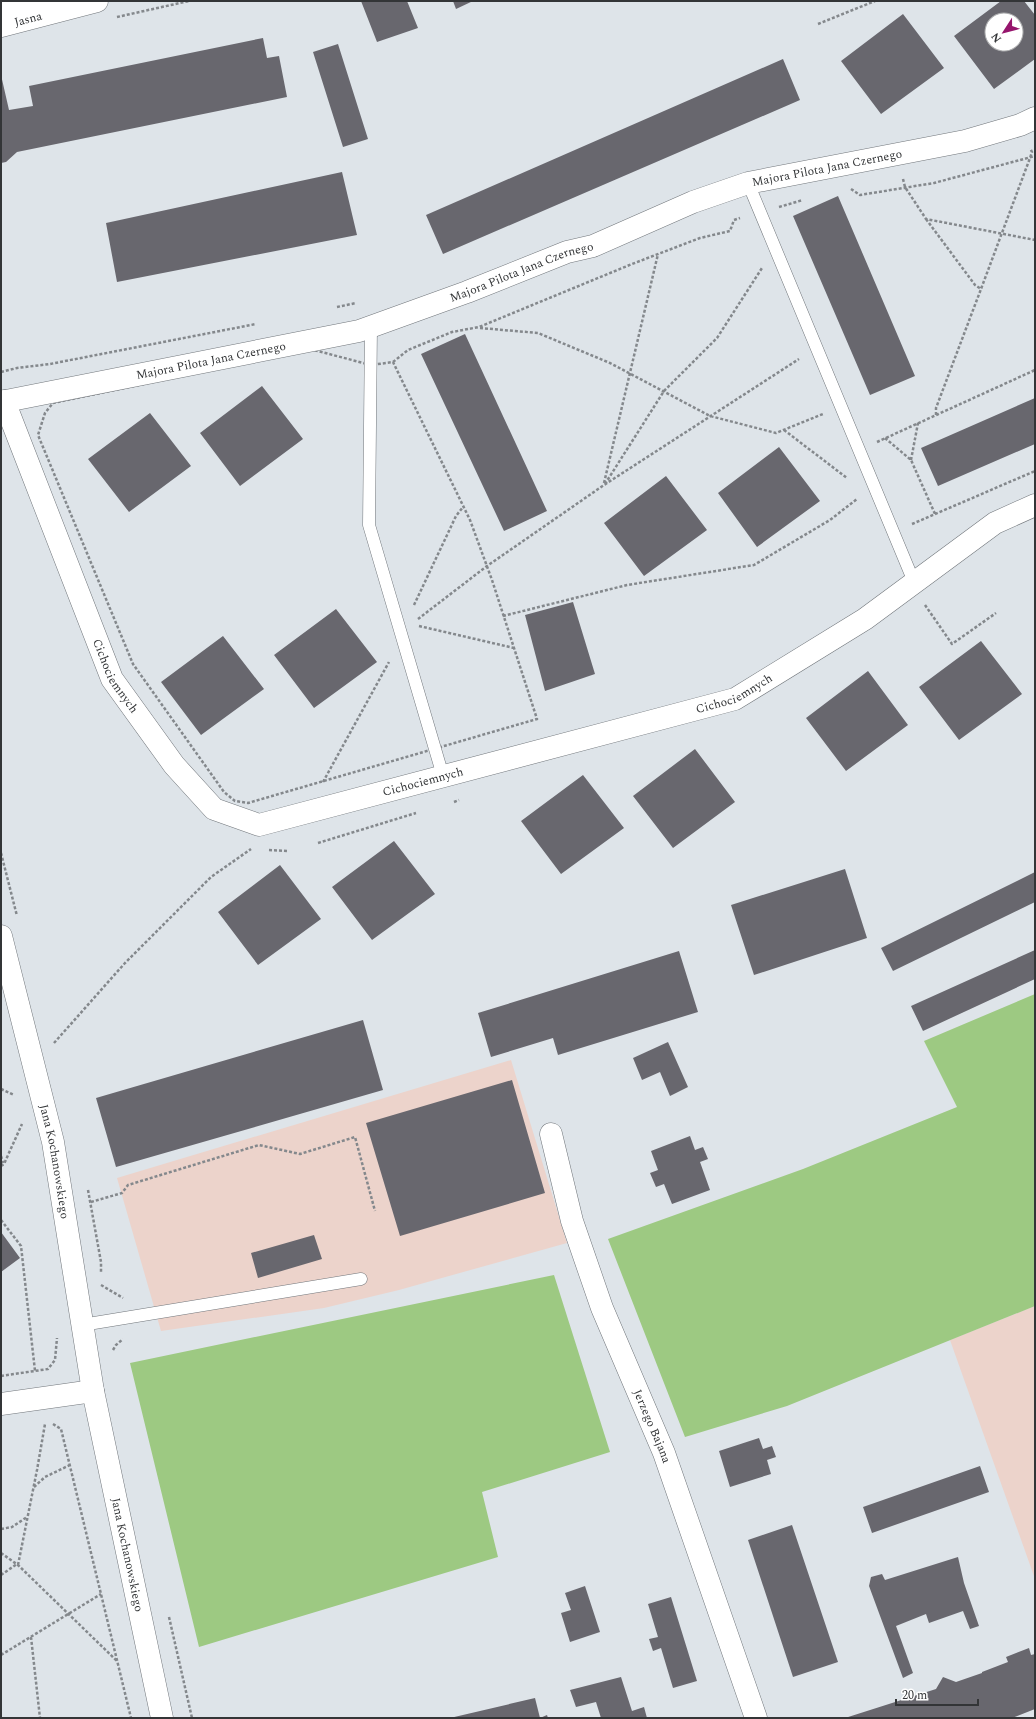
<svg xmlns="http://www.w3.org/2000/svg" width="1036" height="1719" font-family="Spectral,serif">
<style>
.commercial{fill:#ecd3cb}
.green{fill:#9dc982}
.building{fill:#68676e;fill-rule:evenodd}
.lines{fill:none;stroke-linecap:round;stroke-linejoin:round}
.service-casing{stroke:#71767b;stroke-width:13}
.minor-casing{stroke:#71767b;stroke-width:23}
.tertiary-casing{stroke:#71767b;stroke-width:23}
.path{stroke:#84888c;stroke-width:2.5;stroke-dasharray:3 2;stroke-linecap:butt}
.service{stroke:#fff;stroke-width:12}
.minor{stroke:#fff;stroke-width:22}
.tertiary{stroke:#fff;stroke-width:22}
.labels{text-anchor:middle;stroke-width:4;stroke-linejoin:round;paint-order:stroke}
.street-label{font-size:12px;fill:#333537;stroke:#fff}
</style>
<rect width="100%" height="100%" fill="#dee4e9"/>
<path class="commercial" d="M511 1060 567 1243 399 1290 324 1308 161 1331 117 1178Z
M1035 1306V1579L950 1340Z"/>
<path class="green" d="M1035 994V1306L787 1406 685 1437 608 1239 803 1169 957 1107 924 1041Z
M554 1275 610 1452 482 1492 498 1557 199 1647 130 1363Z"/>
<path class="building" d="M361 1H407L418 28 377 42Z
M453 1H473L456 9Z
M1001 1H1024L1035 15V59L994 89 954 36ZM992 20H1016V44H992Z
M903 14 944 68 881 114 841 61Z
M263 38 267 58 279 56 287 97 17 152 6 162 1 163V75L9 110 33 106 29 86Z
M338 44 368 139 343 147 313 52Z
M783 59 800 100 443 254 426 215Z
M342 172 357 235 117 282 106 223Z
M838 196 915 376 870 395 793 216Z
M465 334 547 511 504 531 421 354Z
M262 386 303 439 240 486 200 433Z
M1035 398V444L938 486 921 448Z
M150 413 191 466 129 512 88 459Z
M779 447 820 501 757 547 718 493Z
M666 476 707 530 644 576 604 523Z
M573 602 595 674 545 691 525 615Z
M336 609 377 662 314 708 274 655Z
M223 636 264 689 201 735 161 682Z
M981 641 1022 694 959 740 919 687Z
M868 671 908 725 846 771 806 718Z
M695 749 735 802 673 848 633 796Z
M583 775 624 828 561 874 521 821Z
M394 841 435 894 372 940 332 887Z
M280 865 321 919 258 965 218 912Z
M845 869 867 938 754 975 731 905Z
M1035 872V902L893 971 881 948Z
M1035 950V979L923 1031 911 1006Z
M679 951 698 1012 558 1055 553 1038 491 1057 478 1013Z
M363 1020 383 1090 116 1167 96 1098Z
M668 1042 688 1087 670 1096 660 1072 642 1080 633 1058Z
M512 1080 545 1193 400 1236 366 1123Z
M690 1136 695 1150 703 1147 708 1159 700 1162 710 1190 672 1204 664 1184 656 1187 650 1173 658 1170 651 1151Z
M1 1232 20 1258 1 1272Z
M314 1235 322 1259 258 1278 251 1253Z
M759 1438 763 1449 772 1446 776 1457 767 1460 771 1474 730 1487 719 1451Z
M980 1466 989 1492 872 1533 863 1507Z
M792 1525 838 1662 793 1677 748 1540Z
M958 1557 964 1583 979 1626 970 1629 963 1611 929 1623 926 1614 896 1626 913 1673 903 1678 869 1586 871 1577 882 1574 885 1580Z
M585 1586 600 1632 570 1642 561 1613 571 1610 565 1593Z
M671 1597 697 1681 673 1688 661 1648 653 1651 649 1639 658 1637 648 1604Z
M1029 1648 1031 1655 1035 1654V1709L1012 1718H845L936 1689 943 1677 956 1682 982 1673V1672L1008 1662 1006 1657Z
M621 1677 632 1711 644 1707 647 1718H601L596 1702 576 1707 570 1690Z
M535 1698 540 1718 547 1715 548 1718H450Z"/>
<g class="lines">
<g class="service-casing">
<path id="service" d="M748 183 914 582
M371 326 369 525 443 776
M82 1325 361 1279"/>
</g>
<g class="minor-casing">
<g id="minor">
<path id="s1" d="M4 401 112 679 174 765 214 809 259 825 735 699 865 619 995 523 1035 505"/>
<path id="s2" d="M1 402 359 331 467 292 567 252 593 246 693 202 748 183 965 141 1020 125 1035 118"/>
<path id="s3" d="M551 1134 572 1221 602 1308 664 1453 756 1718"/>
<path d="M1 1404 93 1391"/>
</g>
</g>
<g class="tertiary-casing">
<g id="tertiary">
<path d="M1 8 18 6H47"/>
<path id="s4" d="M1 26 97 1"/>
<path id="s5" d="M1 936 53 1142 93 1391 162 1718"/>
</g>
</g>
<path class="path" d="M117 17 189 1
M818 24 875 1
M903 179 905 187 926 219 1035 240
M851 189 860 195 934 183 1035 156
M779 207 803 200
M926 219 975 285 981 289 1030 158 1032 152 1030 148
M337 307 356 303
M480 328 538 333 610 363 710 416 776 433 823 414
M310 349 371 365 393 362 470 520 492 580 537 719 248 803 235 801 224 792 133 664 38 435 45 413 53 403Z
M393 362 408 350 452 332 479 327 632 264 700 238 730 231 734 220 740 218
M1 372 17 368 50 364 256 324
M936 415V408L981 289
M784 430 847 478
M885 438 911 460 935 514
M877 442 1035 370
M911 460 918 423
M604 483 658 254
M605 484 664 391 717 338 762 268
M912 524 1035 471
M414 605 456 516 463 507
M925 605 952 644 996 613
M503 616 627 585 754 565 830 520 857 499
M418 619 487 566 604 485 799 359
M419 626 514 648
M323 782 389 662
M454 802 459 800
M318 843 416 813
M269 850 288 851
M1 853 17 916
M54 1043 125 963 211 877 251 849
M1 1089 14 1095
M1 1156 3 1163
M1 1166 4 1164 22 1124
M88 1190 101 1262V1272
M91 1202 122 1193 128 1185 259 1145 300 1154 355 1137 375 1211
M1 1220 21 1246 35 1371
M101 1285 123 1298
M113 1350 116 1345 123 1339
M1 1376 48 1369 55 1360 57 1338
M53 1424 61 1429 131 1718
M34 1487 45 1477 70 1465
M1 1529 12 1527 27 1517
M1 1553 18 1565 117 1661
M18 1565 37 1470 45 1424
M1 1575 17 1564
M169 1617 192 1718
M31 1637 40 1718
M1 1655 101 1594"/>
<use href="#service" class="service"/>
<use href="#minor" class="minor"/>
<use href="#tertiary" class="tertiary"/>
</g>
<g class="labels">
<g class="street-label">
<text dy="4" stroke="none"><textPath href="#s4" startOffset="28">Jasna</textPath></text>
<text dy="4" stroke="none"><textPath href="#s2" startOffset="862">Majora Pilota Jana Czernego</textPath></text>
<text dy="4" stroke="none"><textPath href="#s2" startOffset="538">Majora Pilota Jana Czernego</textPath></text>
<text dy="4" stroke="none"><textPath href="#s2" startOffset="214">Majora Pilota Jana Czernego</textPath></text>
<text dy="4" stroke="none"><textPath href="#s1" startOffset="297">Cichociemnych</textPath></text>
<text dy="4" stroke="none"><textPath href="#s1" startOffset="1005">Cichociemnych</textPath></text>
<text dy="4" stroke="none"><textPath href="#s1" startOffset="681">Cichociemnych</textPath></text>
<text dy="4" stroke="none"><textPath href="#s5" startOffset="232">Jana Kochanowskiego</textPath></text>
<text dy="4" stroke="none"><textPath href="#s3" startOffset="310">Jerzego Bajana</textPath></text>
<text dy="4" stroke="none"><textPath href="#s5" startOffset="632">Jana Kochanowskiego</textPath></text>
</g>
</g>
<rect width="1036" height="1719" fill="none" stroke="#333537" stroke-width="4"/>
<g transform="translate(1004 32) rotate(234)"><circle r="19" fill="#ffffff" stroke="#adaeaf"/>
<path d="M0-3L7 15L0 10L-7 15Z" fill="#96156d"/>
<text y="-6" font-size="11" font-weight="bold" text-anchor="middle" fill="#333537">N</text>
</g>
<path d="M896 1699v6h82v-6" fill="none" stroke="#333537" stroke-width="2"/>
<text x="902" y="1699" font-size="12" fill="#333537" stroke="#ffffff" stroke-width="3" paint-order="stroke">20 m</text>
</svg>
